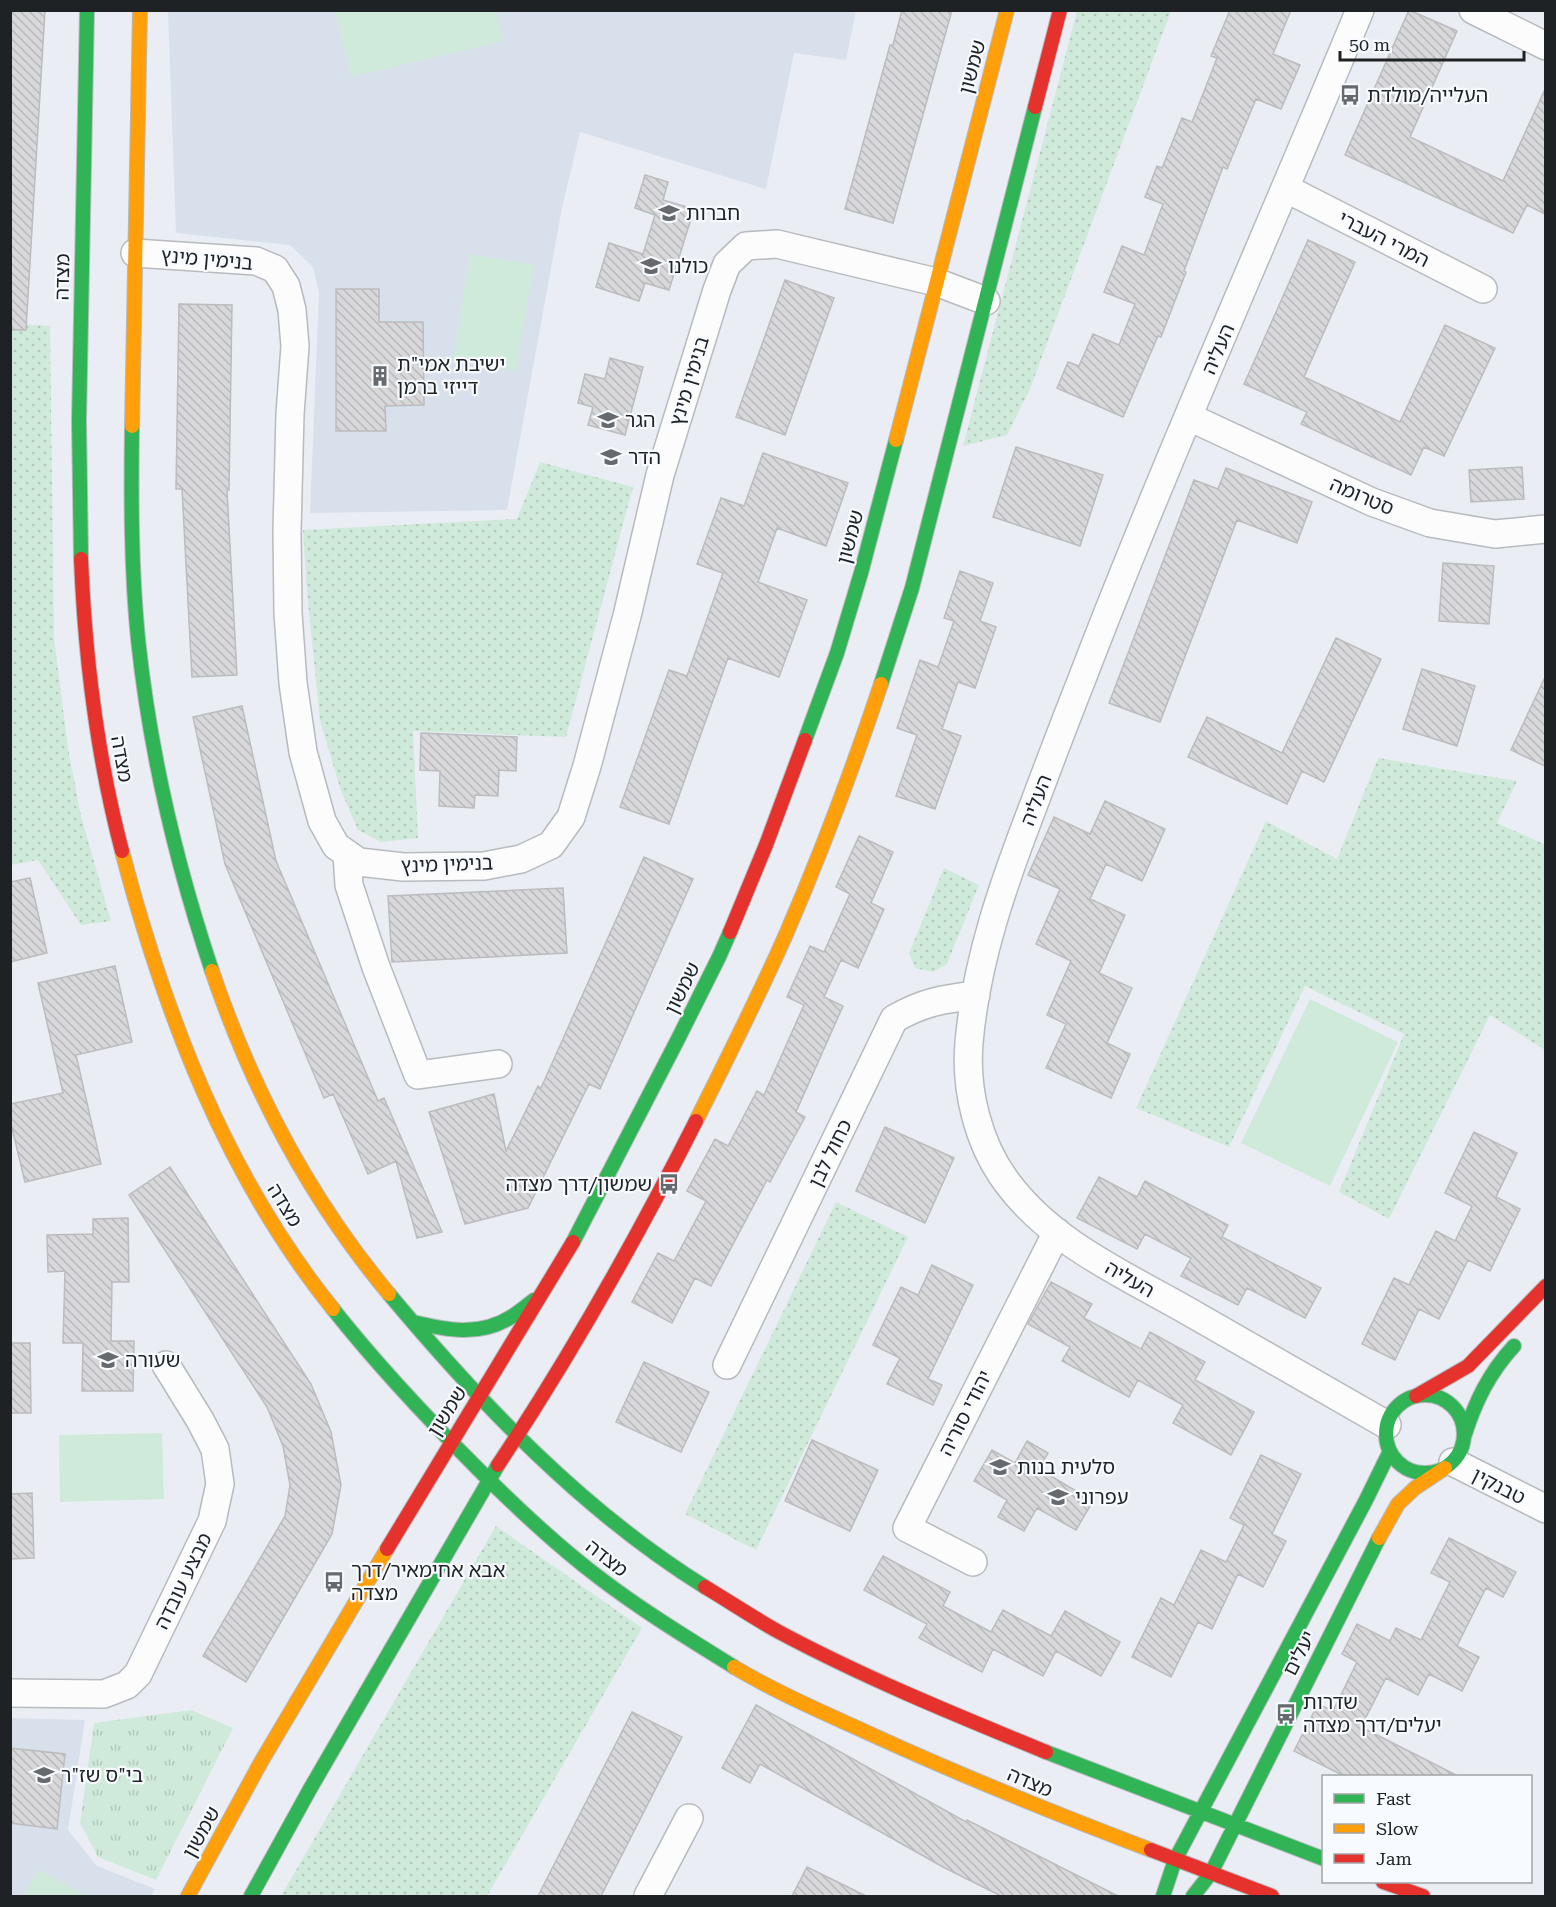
<svg xmlns="http://www.w3.org/2000/svg" width="1556" height="1907" font-family="'Roboto Serif','Noto Sans Hebrew',serif">
<style>
.built{fill:#d8e0eb}
.grass{fill:url(#grass-tufts)}
.park{fill:url(#park-dots)}
.pitch{fill:#cfeada}
.building{fill:url(#building-back-hatch);stroke:#bcbbbe;stroke-width:1.5}
.lines{fill:none;stroke-linecap:round;stroke-linejoin:round}
.street-casing{stroke:#b7babe;stroke-width:30}
.fast-casing{stroke:#b7babe;stroke-width:16}
.slow-casing{stroke:#b7babe;stroke-width:16}
.jam-casing{stroke:#b7babe;stroke-width:16}
.street{stroke:#fcfcfd;stroke-width:27}
.fast{stroke:#30b455;stroke-width:14}
.slow{stroke:#ff9f0a;stroke-width:14}
.jam{stroke:#e5322d;stroke-width:14}
.labels{text-anchor:middle;stroke-width:4.5;stroke-linejoin:round;paint-order:stroke}
.street-label{font-size:20px;fill:#1f2225;stroke:#f7fafe}
.poi-label{font-size:20px;fill:#1f2225;stroke:#f7fafe;text-anchor:start}
</style>
<defs>
<pattern id="grass-tufts" width="24" height="20" patternUnits="userSpaceOnUse" patternTransform="scale(1.5)"><rect width="24" height="20" fill="#cfeada"/><path d="M3 7l-1-3M5 7V3M7 7l1-3M15 17l-1-3M17 17v-4M19 17l1-3" fill="none" stroke="#b1c8bb"/></pattern>
<pattern id="park-dots" width="8" height="8" patternUnits="userSpaceOnUse" patternTransform="scale(1.5)"><rect width="8" height="8" fill="#cfeada"/><path d="M2 2h.1M6 6h.1" fill="none" stroke="#b1c8bb" stroke-width="1.8" stroke-linecap="round"/></pattern>
<pattern id="building-back-hatch" width="6" height="6" patternUnits="userSpaceOnUse" patternTransform="scale(1.5)"><rect width="6" height="6" fill="#d8d7da"/><path d="M-1 5l2 2M0 0l6 6M5-1l2 2" fill="none" stroke="#b9b8bb"/></pattern>
</defs>
<rect width="100%" height="100%" fill="#eaeef4"/>
<path class="built" d="M168 11H856L846 60 794 53 766 189 580 132 562 208 507 510 310 513 319 293 313 267 290 245 176 233Z
M11 1718 85 1720 68 1830 97 1866 155 1889 151 1896H11Z"/>
<path class="grass" d="M191 1710 233 1728 156 1880 98 1857 80 1823 94 1723Z"/>
<path class="park" d="M1077 11H1171L1030 389 1007 435 963 446Z
M10 323 50 326 54 638 68 748 81 816 111 921 81 925 38 860 11 865Z
M540 462 633 487 566 737 413 731 418 838 381 842 358 830 341 791 320 721 307 592 303 530 517 519Z
M1378 758 1517 781 1497 823 1546 845 1545 1050 1490 1015 1389 1219 1339 1192 1404 1034 1305 986 1229 1147 1136 1108 1266 821 1337 859Z
M944 868 979 885 947 964 933 972 915 968 909 953Z
M836 1202 908 1237 756 1550 685 1514Z
M496 1526 642 1628 487 1896H281Z"/>
<path class="pitch" d="M335 11H496L503 41 351 77Z
M470 254 534 265 516 371 453 360Z
M1310 999 1398 1042 1330 1186 1241 1143Z
M162 1433 164 1499 60 1502 59 1435Z
M38 1870 87 1896H24Z"/>
<path class="building" d="M10 10H45L26 330H10Z
M902 10H952L893 223 845 209 890 45H893Z
M1230 10H1291L1273 54 1300 65 1281 109 1256 99 1227 169 1223 167 1184 271 1186 272 1161 337 1158 336 1123 417 1057 388 1068 362 1079 366 1093 334 1119 345 1135 304 1104 292 1122 246 1144 255 1163 204 1145 197 1157 166 1162 168 1182 118 1192 122 1217 58 1211 56Z
M1409 10 1457 31 1410 137 1503 181 1545 89V214L1527 205 1513 233 1345 155Z
M645 175 668 182 663 200 694 209 669 290 645 283 639 301 596 287 609 243 643 254 655 215 635 208Z
M1308 240 1355 262 1304 377 1400 422 1445 325 1495 348 1444 456 1424 447 1411 475 1301 424 1307 412 1244 384Z
M785 280 834 298 785 435 736 417Z
M336 289H379V322H423L424 405 385 406 386 431H336Z
M179 304 232 305 229 490H227L237 675 192 677 182 489H176Z
M610 358 643 367 625 435 588 425 593 407 578 403 585 374 605 379Z
M1016 447 1103 475 1080 546 993 517Z
M763 453 848 483 826 546 777 528 758 582 807 600 779 677 728 658 669 824 620 807 669 670 687 676 723 573 697 564 721 498 744 506Z
M1522 467 1524 499 1471 502 1469 470Z
M1226 468 1312 502 1297 543 1237 520 1160 722 1109 703 1194 480 1218 489Z
M1443 563 1494 566 1489 624 1439 621Z
M960 571 993 583 980 621 996 627 975 688 958 682 942 729 961 736 935 809 896 796 917 735 897 728 920 660 938 667 954 621 944 618Z
M1336 638 1381 659 1324 782 1302 771 1287 804 1188 757 1207 717 1282 753Z
M1422 669 1475 686 1457 746 1403 729Z
M1545 677V766L1511 750Z
M242 706 276 861 378 1101 384 1098 442 1232 417 1238 396 1161 368 1174 333 1094 324 1098 225 864 193 717Z
M421 733 517 737 516 771 499 770 498 796 475 795 474 808 439 806 440 771 420 770Z
M1105 801 1165 829 1142 881 1106 864 1090 899 1125 915 1099 973 1132 988 1107 1043 1130 1054 1111 1098 1046 1068 1066 1024 1047 1015 1071 961 1036 944 1060 889 1028 875 1054 817 1090 834Z
M859 836 893 852 871 903 884 909 858 968 841 960 824 997 843 1006 796 1112 805 1117 770 1182 767 1180 711 1286 695 1278 672 1323 632 1302 658 1253 674 1261 706 1201 687 1191 715 1139 728 1146 757 1091 764 1095 804 1005 787 997 810 946 824 952 850 894 836 887Z
M644 857 693 879 600 1089 589 1084 528 1208 465 1224 429 1112 494 1094 506 1151 538 1086 541 1088Z
M30 878 47 953 10 962V882Z
M563 888 567 953 392 962 388 896Z
M115 966 132 1042 76 1055 101 1164 25 1182 10 1120V1104L63 1093 38 983Z
M885 1127 954 1158 925 1223 856 1191Z
M1474 1132 1517 1153 1496 1197 1520 1209 1490 1271 1468 1260 1439 1319 1419 1309 1395 1360 1362 1344 1394 1278 1409 1285 1436 1231 1455 1241 1472 1206 1445 1193Z
M170 1167 311 1384 331 1432 341 1485 332 1534 246 1682 203 1656 285 1516 290 1485 283 1446 267 1407 129 1195Z
M1099 1177 1137 1197 1145 1181 1228 1225 1222 1237 1321 1288 1305 1318 1247 1288 1238 1305 1181 1276 1191 1258 1145 1234 1137 1249 1077 1218Z
M128 1218 129 1282H112L111 1341H134L133 1391H82L83 1343H63L65 1271 48 1272 47 1235 93 1234V1219Z
M932 1265 973 1285 928 1379 942 1385 933 1405 887 1384 900 1358 873 1345 901 1287 918 1295Z
M1051 1282 1092 1304 1084 1318 1141 1349 1150 1332 1205 1362 1195 1380 1254 1412 1231 1455 1173 1423 1183 1405 1138 1380 1129 1397 1062 1361 1070 1347 1028 1324Z
M10 1343H30L31 1413H10Z
M644 1362 709 1392 681 1452 616 1422Z
M812 1440 878 1470 850 1531 785 1501Z
M1027 1441 1048 1453 1039 1469 1093 1501 1076 1530 1037 1508 1024 1531 998 1517 1007 1500 974 1481 992 1450 1015 1463Z
M1261 1455 1301 1474 1272 1534 1286 1541 1263 1587 1238 1574 1212 1629 1198 1622 1171 1677 1132 1657 1161 1598 1174 1605 1201 1550 1226 1562 1244 1525 1230 1518Z
M32 1493 34 1558 10 1559V1494Z
M1449 1538 1516 1572 1503 1597 1486 1588 1457 1646 1479 1657 1462 1691 1429 1674 1418 1695 1386 1678 1361 1727 1458 1776H1344L1294 1751 1318 1704 1333 1711 1357 1662 1342 1654 1357 1624 1390 1641 1396 1628 1421 1640 1450 1582 1431 1573Z
M883 1556 950 1592 943 1606 991 1632 1003 1610 1051 1636 1065 1611 1120 1642 1101 1676 1056 1651 1043 1676 993 1649 982 1672 919 1638 927 1624 864 1590Z
M756 1705 966 1822 967 1820 1118 1896H1001L943 1867 760 1764 750 1783 722 1768Z
M632 1712 682 1737 601 1896H538Z
M10 1748 65 1754 57 1829 10 1823Z
M807 1867 866 1896H792Z"/>
<g class="lines">
<g class="street-casing">
<path id="street" d="M1360 10C1267 235 1167 457 1080 684 1064 724 1049 764 1034 804 1004 882 976 960 969 1043 965 1090 978 1143 1006 1181 1050 1242 1123 1274 1186 1310 1253 1349 1320 1387 1387 1425
M1473 10 1546 46
M1285 188 1483 289
M135 253 256 261 275 269 286 286 292 310 295 346 290 414 287 532 288 613 293 683 303 752 322 821 336 846 359 862 403 867 484 866 521 859 551 845 571 817 587 766 627 616 660 475 717 290 727 264 746 246 777 244 936 282 986 301
M1189 417 1372 502 1430 523 1495 534 1546 529
M347 854 349 885 376 967 418 1075 498 1064
M727 1365 894 1019C923 1002 944 999 976 995
M1453 1462 1546 1509
M973 1562 907 1528 1057 1232
M10 1693 104 1694 127 1685 138 1674 212 1521 220 1484 215 1449 200 1420 166 1365
M648 1896 689 1818"/>
</g>
<g class="fast-casing">
<path id="fast" d="M132 426C131 497 131 568 138 639 150 753 176 863 212 971
M81 559 79 421 87 10
M881 684 912 588 1035 107
M805 740 837 653 861 573 896 440
M573 1242 677 1041 719 957 730 932
M389 1294C481 1404 583 1511 705 1587
M333 1309C378 1366 428 1419 479 1470 518 1509 557 1546 601 1579 643 1611 689 1639 734 1667
M413 1322C446 1330 480 1337 511 1317 519 1312 526 1306 534 1300
M1386 1434a39 39 0 1 1 78 0a39 39 0 1 1-78 0Z
M1464 1437C1475 1402 1489 1373 1514 1346
M1046 1752 1324 1859
M251 1896 310 1789 498 1465
M1163 1896 1175 1860 1366 1500 1390 1451
M1193 1896 1211 1873 1379 1538"/>
</g>
<g class="slow-casing">
<path id="slow" d="M132 426 140 10
M896 440 1007 10
M122 851C165 1015 226 1176 333 1309
M212 971C252 1089 309 1198 389 1294
M696 1121C727 1059 759 996 787 932 822 851 853 768 881 684
M1379 1538 1398 1504 1415 1488 1445 1468
M734 1667C779 1694 829 1715 877 1737 967 1778 1059 1815 1151 1850
M188 1896 261 1762 387 1549"/>
</g>
<g class="jam-casing">
<path id="jam" d="M1035 107 1060 10
M81 559C85 657 97 756 122 851
M730 932 766 845 805 740
M1416 1396 1468 1366 1546 1286
M498 1465C571 1355 636 1240 696 1121
M387 1549 573 1242
M705 1587C730 1602 754 1618 779 1632 865 1678 956 1715 1046 1752
M1151 1850 1272 1896
M1383 1882 1423 1896"/>
</g>
<use href="#street" class="street"/>
<use href="#fast" class="fast"/>
<use href="#slow" class="slow"/>
<use href="#jam" class="jam"/>
</g>
<defs>
<g id="bus-bare" transform="scale(1.62)"><path d="M-5-6H5V4H4V6H2V4H-2V6H-4V4H-5ZM-3.5-4V0h7V-4ZM-3.5 1.2v1.5H-2V1.2ZM2 1.2v1.5H3.5V1.2Z" fill="#66696d" stroke="#f7fafe" stroke-width="2.5" paint-order="stroke"/></g>
<g id="school-bare" transform="scale(1.62)"><path d="M0-5L7-2L0 1L-7-2ZM-4 1L0 2.5L4 1V4Q0 6-4 4Z" fill="#66696d" stroke="#f7fafe" stroke-width="2.5" paint-order="stroke"/></g>
<g id="building-bare" transform="scale(1.62)"><path d="M-4-6H4V6H1V3H-1V6H-4ZM-2.5-4.3h1.7v1.8h-1.7ZM.8-4.3h1.7v1.8H.8ZM-2.5-1h1.7V.8h-1.7ZM.8-1h1.7V.8H.8Z" fill="#66696d" stroke="#f7fafe" stroke-width="2.5" paint-order="stroke"/></g>
</defs>
<g fill-rule="evenodd">
<use href="#bus-bare" x="1350" y="95"/>
<use href="#school-bare" x="669" y="213"/>
<use href="#school-bare" x="651" y="266"/>
<use href="#building-bare" x="380" y="376"/>
<use href="#school-bare" x="608" y="420"/>
<use href="#school-bare" x="611" y="457"/>
<use href="#bus-bare" x="669" y="1184"/>
<use href="#school-bare" x="108" y="1360"/>
<use href="#school-bare" x="1000" y="1467"/>
<use href="#school-bare" x="1058" y="1497"/>
<use href="#bus-bare" x="334" y="1582"/>
<use href="#bus-bare" x="1286" y="1714"/>
<use href="#school-bare" x="44" y="1775"/>
</g>
<g class="labels">
<g class="street-label">
<text transform="translate(972 67) rotate(-75)" y="7">שמשון</text>
<text transform="translate(1384 239) rotate(27)" y="7">המרי העברי</text>
<text transform="translate(207 259) rotate(5)" y="7">בנימין מינץ</text>
<text transform="translate(62 277) rotate(-89)" y="7">מצדה</text>
<text transform="translate(1218 349) rotate(-67)" y="7">העליה</text>
<text transform="translate(689 381) rotate(-73)" y="7">בנימין מינץ</text>
<text transform="translate(1362 496) rotate(23)" y="7">סטרומה</text>
<text transform="translate(850 537) rotate(-75)" y="7">שמשון</text>
<text transform="translate(122 759) rotate(80)" y="7">מצדה</text>
<text transform="translate(1036 800) rotate(-69)" y="7">העליה</text>
<text transform="translate(447 864) rotate(-2)" y="7">בנימין מינץ</text>
<text transform="translate(682 988) rotate(-64)" y="7">שמשון</text>
<text transform="translate(830 1153) rotate(-64)" y="7">כחול לבן</text>
<text transform="translate(285 1205) rotate(58)" y="7">מצדה</text>
<text transform="translate(1130 1279) rotate(30)" y="7">העליה</text>
<text transform="translate(447 1411) rotate(-58)" y="7">שמשון</text>
<text transform="translate(965 1413) rotate(-63)" y="7">יהודי סוריה</text>
<text transform="translate(1499 1486) rotate(27)" y="7">טבנקין</text>
<text transform="translate(607 1558) rotate(38)" y="7">מצדה</text>
<text transform="translate(183 1581) rotate(-64)" y="7">מבצע עובדה</text>
<text transform="translate(1299 1653) rotate(-63)" y="7">יעלים</text>
<text transform="translate(1030 1782) rotate(23)" y="7">מצדה</text>
<text transform="translate(201 1832) rotate(-61)" y="7">שמשון</text>
</g>
<g class="poi-label">
<text x="1367" y="102">העלייה/מולדת</text>
<text x="686" y="220">חברות</text>
<text x="668" y="273">כולנו</text>
<text x="397" y="371">ישיבת אמי"ת<tspan x="397" dy="23">דייזי ברמן</tspan></text>
<text x="625" y="427">הגר</text>
<text x="628" y="464">הדר</text>
<text x="652" y="1191" text-anchor="end">שמשון/דרך מצדה</text>
<text x="125" y="1367">שעורה</text>
<text x="1017" y="1474">סלעית בנות</text>
<text x="1075" y="1504">עפרוני</text>
<text x="351" y="1577">אבא אחימאיר/דרך<tspan x="351" dy="23">מצדה</tspan></text>
<text x="1303" y="1709">שדרות<tspan x="1303" dy="23">יעלים/דרך מצדה</tspan></text>
<text x="61" y="1782">בי"ס שז"ר</text>
</g>
</g>
<rect width="1556" height="1907" fill="none" stroke="#1f2225" stroke-width="24"/>
<rect x="1322" y="1775" width="210" height="108" fill="#f7fafe" stroke="#a1a4a7" stroke-width="1.5"/>
<rect x="1334" y="1794" width="30" height="9" fill="#30b455" stroke="#a1a4a7" stroke-width="1.5"/>
<text x="1376" y="1805" font-size="18" fill="#1f2225">Fast</text>
<rect x="1334" y="1824" width="30" height="9" fill="#ff9f0a" stroke="#a1a4a7" stroke-width="1.5"/>
<text x="1376" y="1835" font-size="18" fill="#1f2225">Slow</text>
<rect x="1334" y="1854" width="30" height="9" fill="#e5322d" stroke="#a1a4a7" stroke-width="1.5"/>
<text x="1376" y="1865" font-size="18" fill="#1f2225">Jam</text>
<path d="M1340 51v9h184v-9" fill="none" stroke="#1f2225" stroke-width="3"/>
<text x="1349" y="51" font-size="18" fill="#1f2225" stroke="#f7fafe" stroke-width="4.5" paint-order="stroke">50 m</text>
</svg>
